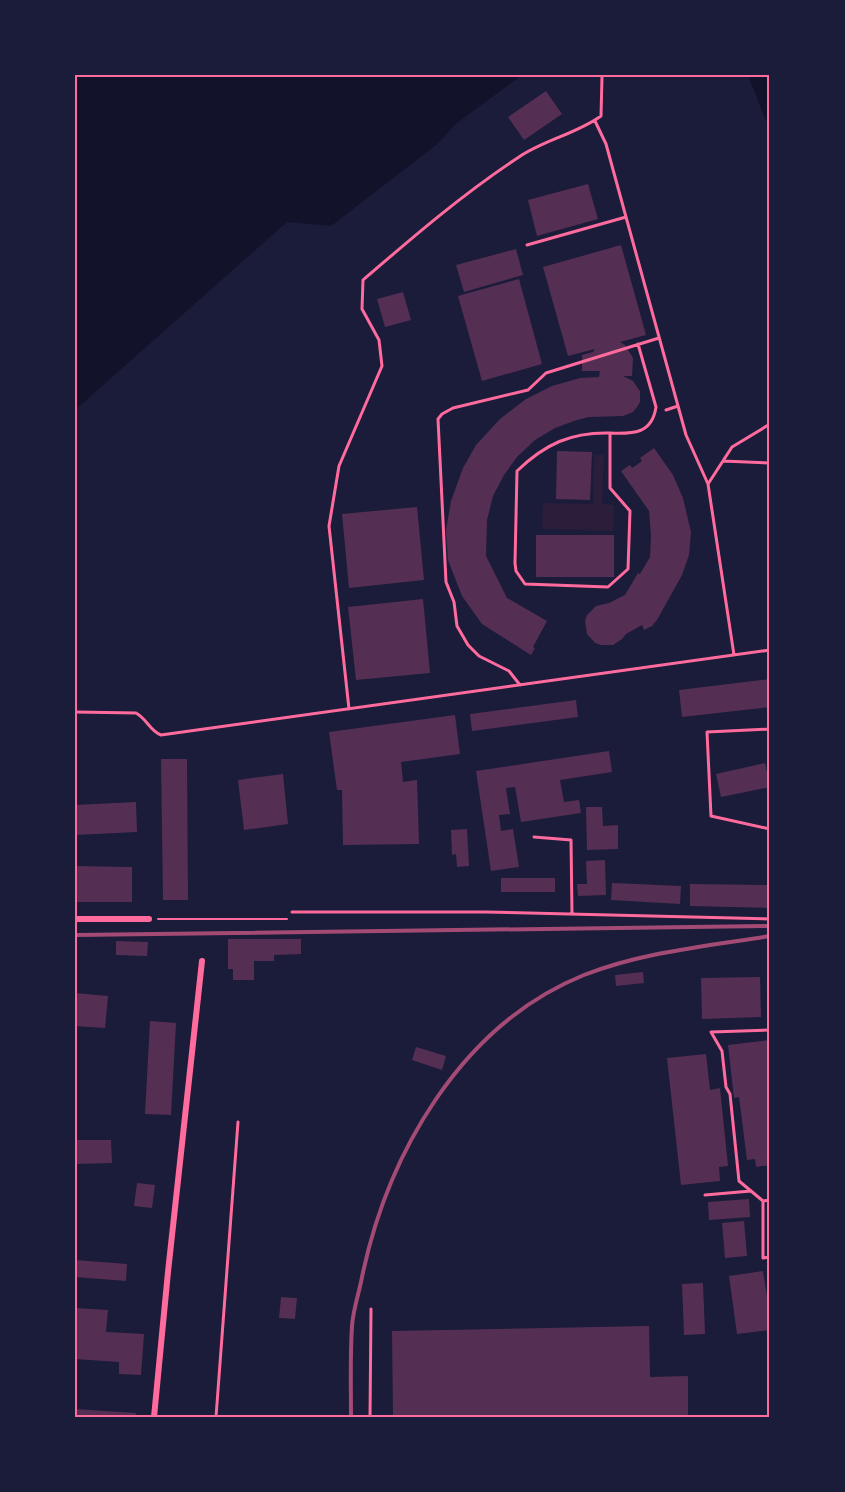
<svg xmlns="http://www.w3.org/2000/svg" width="845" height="1492" font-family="Roboto,sans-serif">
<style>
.green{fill:#2a1e3b}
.water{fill:#12122b}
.building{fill:#542f53}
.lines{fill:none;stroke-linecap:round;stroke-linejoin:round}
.path{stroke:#ff6b9d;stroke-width:2}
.service{stroke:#ff6b9d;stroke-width:3}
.minor{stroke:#ff6b9d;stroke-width:6}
.rail{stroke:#a44b75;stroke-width:4}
.neatline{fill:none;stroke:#ff6b9d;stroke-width:2}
</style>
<rect width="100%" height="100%" fill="#1b1b3a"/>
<path class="green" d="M594 455H604L602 504 614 505 613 531 542 529 543 503 593 504Z"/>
<path class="water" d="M75 75H522L457 123 436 145 331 226 287 222 75 410Z
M748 75H770V120L766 121Z"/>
<path class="building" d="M546 91 562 114 524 140 508 117Z
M588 184 598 219 537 236 528 200Z
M621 245 646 335 620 342 625 345 633 358 632 376H623L633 381 640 391V402L637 407 633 412 623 416 589 417 577 420 555 428 535 440 517 457 504 475 493 496 487 520 486 556 507 598 547 621 533 647 535 648 531 655 482 624 462 596 448 560 446 530 451 501 463 468 476 445 500 419 526 399 552 386 580 378 599 377 600 371H582V355L593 352 595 349 568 356 543 267Z
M516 249 523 275 464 292 456 265Z
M519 279 542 364 482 381 458 296Z
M403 292 411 320 385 327 377 299Z
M654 448 673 475 683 498 691 532 689 555 682 575 657 620 652 626 644 630 642 625 626 634 622 639 613 645H601L595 643 587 634 585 621 587 615 596 606 609 603 625 595 638 573 640 574 650 557 651 536 649 511 621 471 630 465 632 468 642 461 640 458Z
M557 451 592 452 590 500 556 499Z
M417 507 424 580 349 588 342 514Z
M536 535H614V577H536Z
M423 599 430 673 356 680 348 607Z
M770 679V707L682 717 679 690Z
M576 700 578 717 472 731 470 714Z
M455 715 460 754 401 762 403 782 417 780 419 844 343 845 342 790H337L329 732Z
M609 751 612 772 560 780 564 802 579 800 581 813 521 822 515 787 506 788 510 814 499 815 501 831 513 829 519 867 491 871 476 771Z
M161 759H187L188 900H163Z
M765 763 770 787 721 797 716 774Z
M283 774 288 824 244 830 238 780Z
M136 802 137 832 75 835V805Z
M586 807H602L603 826 618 825V849L587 850Z
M467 829 469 866 457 867 456 854 452 855 451 830Z
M605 860 606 895 578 896 577 884H587L586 861Z
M75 866 132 867V902H75Z
M501 878H555V892H501Z
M612 883 681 886 680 904 611 900Z
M690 884 770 885V908L690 906Z
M228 939H301V954L274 955V961H254V980H233V969H228Z
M116 941 148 942 147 956 116 955Z
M643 972 644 983 616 986 615 975Z
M760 977 761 1017 702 1019 701 978Z
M75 993 108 996 105 1028 75 1026Z
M150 1021 176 1023 171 1115 145 1114Z
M770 1040V1165L756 1167 755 1159 747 1160 739 1097 734 1098 728 1045Z
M416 1047 446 1056 442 1070 412 1060Z
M706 1054 710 1090 720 1088 728 1166 719 1167 720 1181 681 1185 667 1058Z
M75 1140H111L112 1163 75 1164Z
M137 1183 155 1185 152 1208 134 1206Z
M749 1199 750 1217 709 1220 708 1202Z
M744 1221 747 1256 725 1258 722 1223Z
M75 1260 127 1264 126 1281 75 1277Z
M763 1271 767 1296 770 1295V1330L737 1334 729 1276Z
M703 1283 705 1334 684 1335 682 1284Z
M281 1297 297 1298 295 1319 279 1318Z
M75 1308 108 1310 106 1332 144 1334 141 1375 119 1374V1362L75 1359Z
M649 1326 650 1377 688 1376V1417H393L392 1331Z
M75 1409 136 1413 135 1417H75Z"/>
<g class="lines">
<path class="path" d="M158 919H287"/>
<path class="service" d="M595 121 606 144 626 217
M527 245 626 217 686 435 708 484
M666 410 678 406
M610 433C571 432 545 444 517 471L515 563 516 571 525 584 608 587 628 569 630 511 610 488V433C633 434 652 434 656 407L638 344
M723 461 770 463
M734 655 708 484 732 447 770 424
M520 685 509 671 479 656 468 645 457 626 454 602 446 582 438 419 442 414 453 408 528 390 546 373 659 338
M349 709 329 526 339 466 382 366 379 340 362 309 363 280C413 237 464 193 519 157 544 140 576 134 601 116L602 77 604 75
M75 712 136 713C147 719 150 731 161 735L770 650
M770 729 707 732 711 816 770 829
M534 837 571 840 572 914
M292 912H485L770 919
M705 1195 751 1191
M770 1200 763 1201V1258L770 1257V1259
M763 1201 739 1181 730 1094 726 1087 722 1051 711 1032 770 1030
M216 1417 238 1122
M370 1417 371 1309"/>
<path class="minor" d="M75 919H149
M154 1417 168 1272 202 961"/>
<path class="rail" d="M75 935 770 926
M351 1417C351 1387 350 1356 352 1326 353 1311 358 1296 361 1282 386 1156 460 1025 584 975 643 952 707 946 770 936"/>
</g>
<rect width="845" height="1492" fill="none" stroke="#1b1b3a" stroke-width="153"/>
<rect x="76" y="76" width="692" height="1340" class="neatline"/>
</svg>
